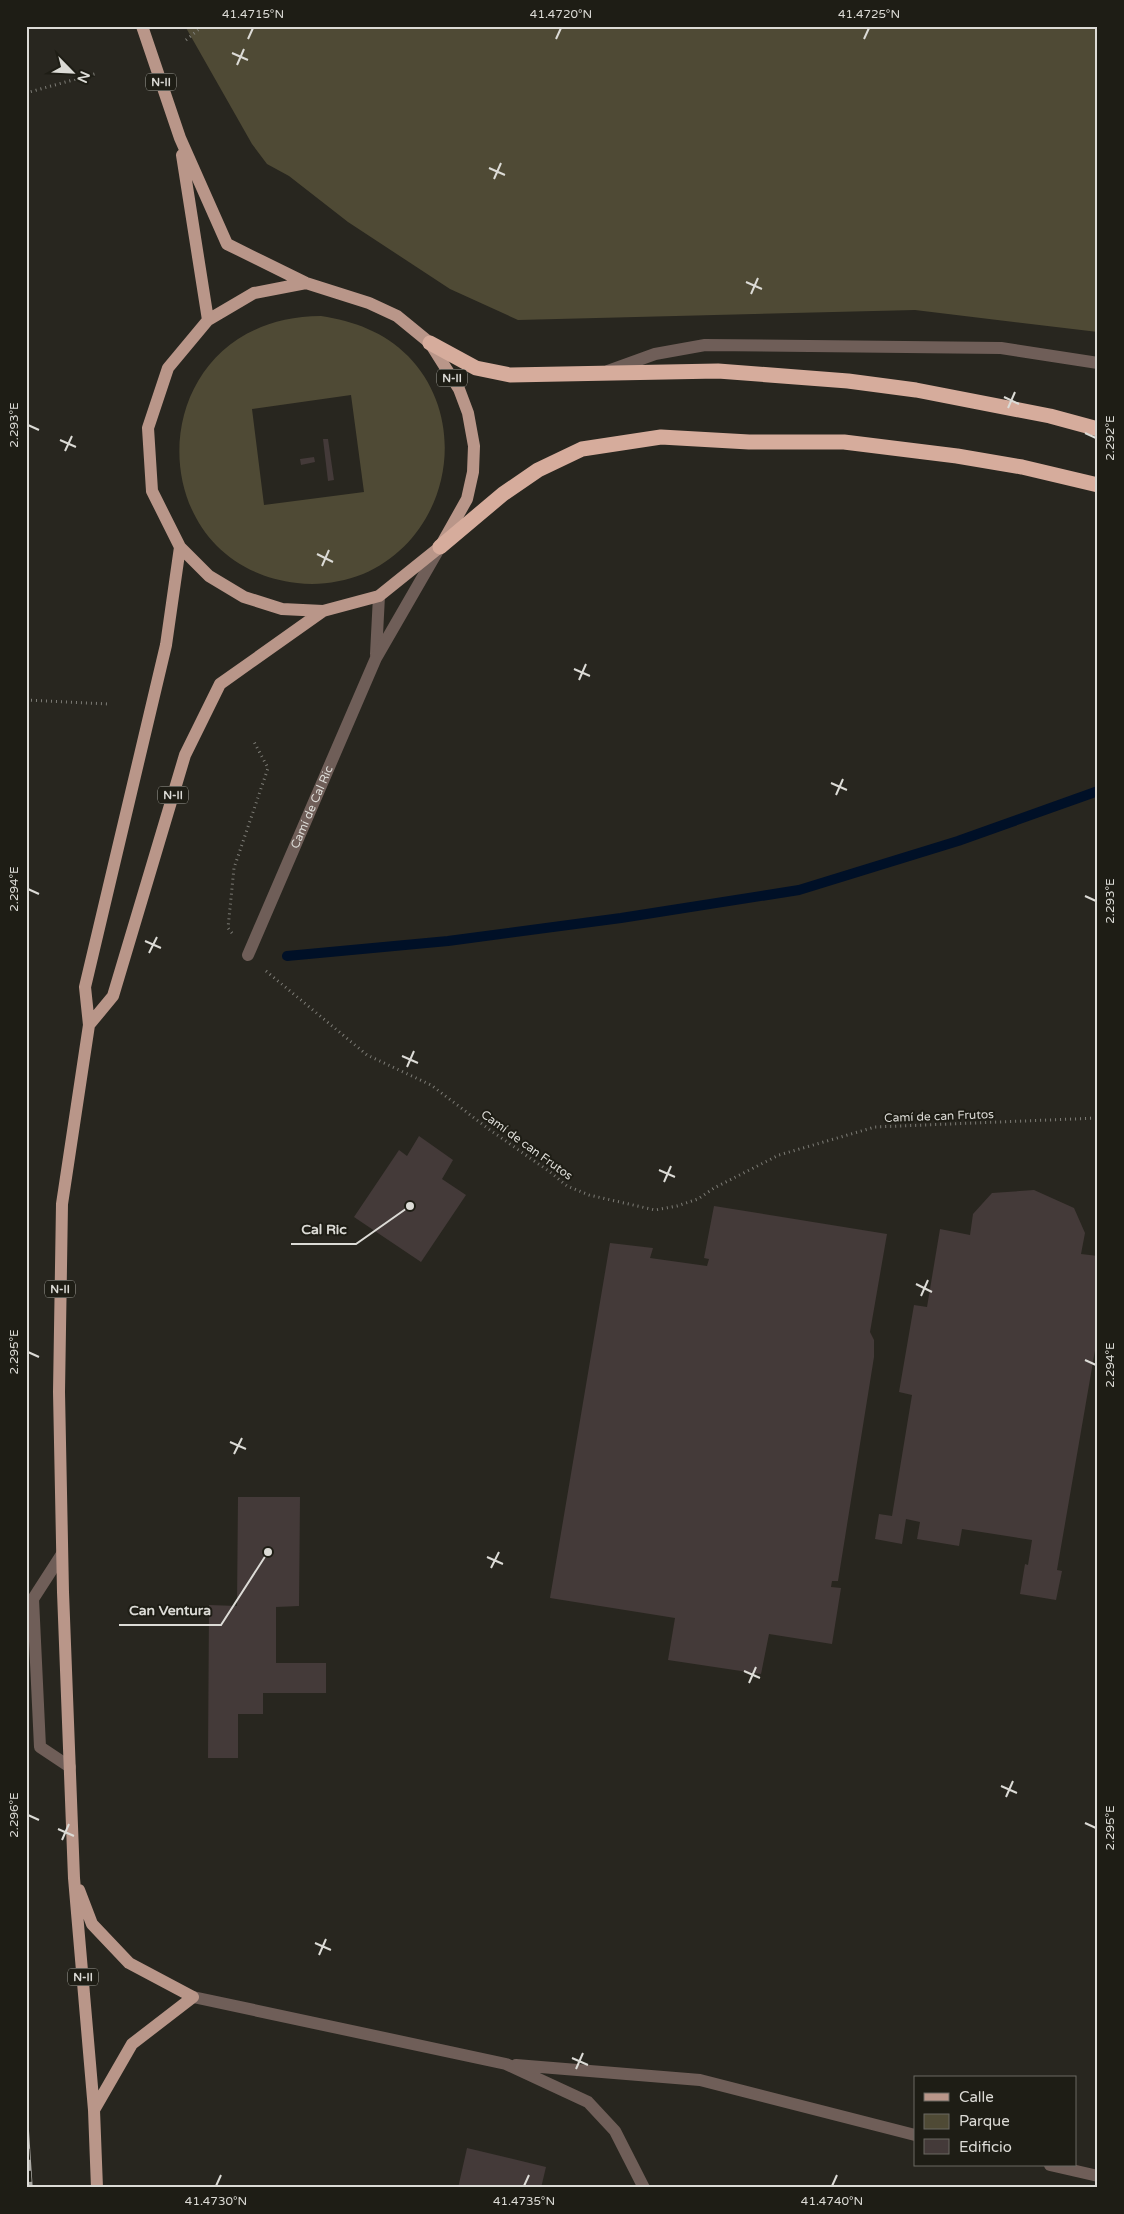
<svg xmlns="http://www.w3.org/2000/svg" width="1124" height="2214" font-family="'Varela Round',sans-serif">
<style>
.green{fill:#4f4a35;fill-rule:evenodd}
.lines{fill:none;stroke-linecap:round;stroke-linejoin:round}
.stream{stroke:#001027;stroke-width:10}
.building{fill:#443a39}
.path{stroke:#7e7d77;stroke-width:3;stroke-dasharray:1 4;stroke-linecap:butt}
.lane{stroke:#6f5e58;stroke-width:12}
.street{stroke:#6f5e58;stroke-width:12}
.primary{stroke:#b99689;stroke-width:12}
.highway{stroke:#d6ac9c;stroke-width:15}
.rail-casing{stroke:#aba9a4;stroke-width:5.5}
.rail{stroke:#1e1d15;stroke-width:4;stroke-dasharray:11;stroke-linecap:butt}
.ticks{fill:none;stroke:#dcdbd6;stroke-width:2}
.labels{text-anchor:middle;stroke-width:4;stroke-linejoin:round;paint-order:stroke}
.shield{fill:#1e1d15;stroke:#a3a29c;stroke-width:1}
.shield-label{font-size:11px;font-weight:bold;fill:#dcdbd6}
.street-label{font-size:12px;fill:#dcdbd6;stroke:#1e1d15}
.leader{fill:none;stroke:#dcdbd6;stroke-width:2}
.callout-dot{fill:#dcdbd6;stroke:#1e1d15;stroke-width:2}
.callout-label{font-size:14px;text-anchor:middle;font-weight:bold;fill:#dcdbd6;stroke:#1e1d15;stroke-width:4;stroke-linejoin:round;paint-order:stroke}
.neatline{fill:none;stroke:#dcdbd6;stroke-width:2}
.ticks-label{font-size:12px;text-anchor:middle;fill:#dcdbd6}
</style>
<rect width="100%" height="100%" fill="#28261f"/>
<path class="green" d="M185 26H1098V332L915 310 518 320 450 289 348 222 289 176 267 164 252 144Z
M321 316C354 321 384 332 408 356 473 423 448 538 363 574 342 582 319 586 297 583 133 564 140 317 321 316ZM351 395 364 492 264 505 252 409Z"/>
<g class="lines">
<path class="stream" d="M287 956 448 941 621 918 799 890 958 841 1098 791"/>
</g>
<path class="building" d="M323 439H328L334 480 328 481Z
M314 457 315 462 301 465 300 459Z
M419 1136 453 1160 442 1179 466 1195 421 1262 354 1217 399 1150 407 1156Z
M1034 1190 1074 1208 1085 1233 1081 1254 1098 1256V1333L1057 1570 1062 1571 1056 1600 1020 1594 1025 1564 1028 1565 1032 1540 962 1529 959 1546 917 1539 920 1522 906 1519 902 1544 875 1539 879 1514 892 1516 912 1395 899 1392 914 1305 927 1307 940 1229 970 1235 973 1214 992 1193Z
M714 1206 887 1234 870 1332 874 1340V1357L838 1581H832L831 1587 841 1588 832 1644 769 1634 761 1674 668 1660 675 1618 550 1598 610 1243 653 1248 650 1258 707 1266 709 1259 704 1258Z
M238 1497H300L299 1606 276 1607V1663H326V1693H263V1714H238V1758H208L209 1605 237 1606Z
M467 2148 546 2167 541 2188H458Z"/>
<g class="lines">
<path class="path" d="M186 40 203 26
M26 93 98 73
M26 700 109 704
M232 933 228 928 234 868 268 768 253 740
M266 971 367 1055 431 1085 490 1130 550 1172 567 1186 589 1195 655 1210 677 1206 698 1199 714 1188 779 1155 875 1127 1098 1118"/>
<path class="lane" d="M62 1554 33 1599 40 1747 70 1767
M193 1997 506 2064 588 2102 615 2131 644 2188
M516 2065 700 2080 915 2135
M1050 2165 1098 2176"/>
<g class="street">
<path d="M608 371 655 354 705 345 1001 348 1098 363"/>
<path d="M376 654 379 596"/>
<path id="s1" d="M248 955 376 658 440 547"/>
</g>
<path class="primary" d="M142 26 180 138 227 244 306 283 369 303 397 316 430 343 459 389 468 413 474 446 473 472 467 499 440 547 379 596 323 611 282 609 244 597 209 576 180 547 152 491 148 428 168 368 208 320 254 293 306 283
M182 155 208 320
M89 1025 113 996 185 755 220 684 323 611
M79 1890 92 1924 129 1963 193 1997 132 2044 94 2110
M97 2188 94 2110 74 1878 63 1592 59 1392 62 1204 89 1025 85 987 166 645 180 547"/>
<path class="highway" d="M430 343 476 368 510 375 718 371 848 381 916 390 1050 416 1098 429
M440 547 503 494 538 470 582 449 661 437 749 442H844L957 456 1022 467 1098 485"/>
<g class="rail-casing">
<path id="rail" d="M26 2127 30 2188"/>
</g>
<use href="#rail" class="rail"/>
</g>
<path class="ticks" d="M248 39 253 28M556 39 561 28M864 39 869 28M232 53 248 60M237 65 244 49M489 168 505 175M494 179 501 163M746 282 762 289M751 294 758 278M1004 397 1019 404M1008 408 1015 392M28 425 39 430M1085 433 1096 438M60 440 76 447M65 451 72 436M317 554 333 562M322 566 329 550M574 669 590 676M579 680 586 664M831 783 847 790M836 795 843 779M28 889 39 894M1085 896 1096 901M145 941 161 948M149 953 157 937M402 1056 418 1063M407 1067 414 1051M659 1170 675 1177M664 1182 671 1166M916 1284 932 1292M921 1296 928 1280M28 1352 39 1357M1085 1360 1096 1365M230 1442 246 1449M234 1454 242 1438M487 1557 503 1564M491 1568 499 1552M744 1671 760 1678M749 1683 756 1667M1001 1786 1017 1793M1006 1797 1013 1781M28 1815 39 1820M1085 1823 1096 1828M58 1829 74 1836M62 1840 69 1824M315 1943 331 1950M319 1955 326 1939M572 2058 588 2065M576 2069 583 2053M216 2186 221 2175M524 2186 529 2175M832 2186 837 2175"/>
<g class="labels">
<g class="shield">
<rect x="146" y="73.5" width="30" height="17" rx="4"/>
<rect x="437" y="369.5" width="30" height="17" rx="4"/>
<rect x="158" y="786.5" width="30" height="17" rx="4"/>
<rect x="45" y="1280.5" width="30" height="17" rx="4"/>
<rect x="68" y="1968.5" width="30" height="17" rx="4"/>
</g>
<g class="shield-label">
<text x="161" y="86">N-II</text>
<text x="452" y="382">N-II</text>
<text x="173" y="799">N-II</text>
<text x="60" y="1293">N-II</text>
<text x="83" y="1981">N-II</text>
</g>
<g class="street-label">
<text dy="4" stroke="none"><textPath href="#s1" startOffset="161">Camí de Cal Ric</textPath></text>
<text transform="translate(939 1116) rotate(-2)" y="4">Camí de can Frutos</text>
<text transform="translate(527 1145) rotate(36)" y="4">Camí de can Frutos</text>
</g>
</g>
<path class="leader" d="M410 1206L356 1244H291M268 1552L221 1625H119"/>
<g class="callout-dot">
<circle cx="410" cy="1206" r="5"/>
<circle cx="268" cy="1552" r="5"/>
</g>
<g class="callout-label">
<text x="324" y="1234">Cal Ric</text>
<text x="170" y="1615">Can Ventura</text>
</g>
<rect width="1124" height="2214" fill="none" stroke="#1e1d15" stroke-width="55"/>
<rect x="914" y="2076" width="162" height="90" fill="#1e1d15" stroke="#6a6962"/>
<rect x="924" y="2093" width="25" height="8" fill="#b99689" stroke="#6a6962"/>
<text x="959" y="2102" font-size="15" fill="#dcdbd6">Calle</text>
<rect x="924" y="2114" width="25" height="15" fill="#4f4a35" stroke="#6a6962"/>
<text x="959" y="2126" font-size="15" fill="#dcdbd6">Parque</text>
<rect x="924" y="2139" width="25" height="15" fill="#443a39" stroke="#6a6962"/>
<text x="959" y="2152" font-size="15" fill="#dcdbd6">Edificio</text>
<g transform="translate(72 72) rotate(114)" stroke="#1e1d15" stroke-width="4" paint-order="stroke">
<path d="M0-4L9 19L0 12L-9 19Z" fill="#dcdbd6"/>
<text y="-8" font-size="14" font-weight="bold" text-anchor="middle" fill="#dcdbd6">N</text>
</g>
<rect x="28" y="28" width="1068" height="2158" class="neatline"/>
<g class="ticks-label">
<text x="253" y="18">41.4715°N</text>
<text x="561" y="18">41.4720°N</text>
<text x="869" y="18">41.4725°N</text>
<text transform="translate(14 425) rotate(-90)" y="4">2.293°E</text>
<text transform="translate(1110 438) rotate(-90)" y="4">2.292°E</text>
<text transform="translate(14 889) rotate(-90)" y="4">2.294°E</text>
<text transform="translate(1110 901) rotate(-90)" y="4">2.293°E</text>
<text transform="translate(14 1352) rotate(-90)" y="4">2.295°E</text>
<text transform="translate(1110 1365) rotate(-90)" y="4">2.294°E</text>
<text transform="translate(14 1815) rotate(-90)" y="4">2.296°E</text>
<text transform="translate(1110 1828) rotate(-90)" y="4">2.295°E</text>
<text x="216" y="2205">41.4730°N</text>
<text x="524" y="2205">41.4735°N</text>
<text x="832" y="2205">41.4740°N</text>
</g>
</svg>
